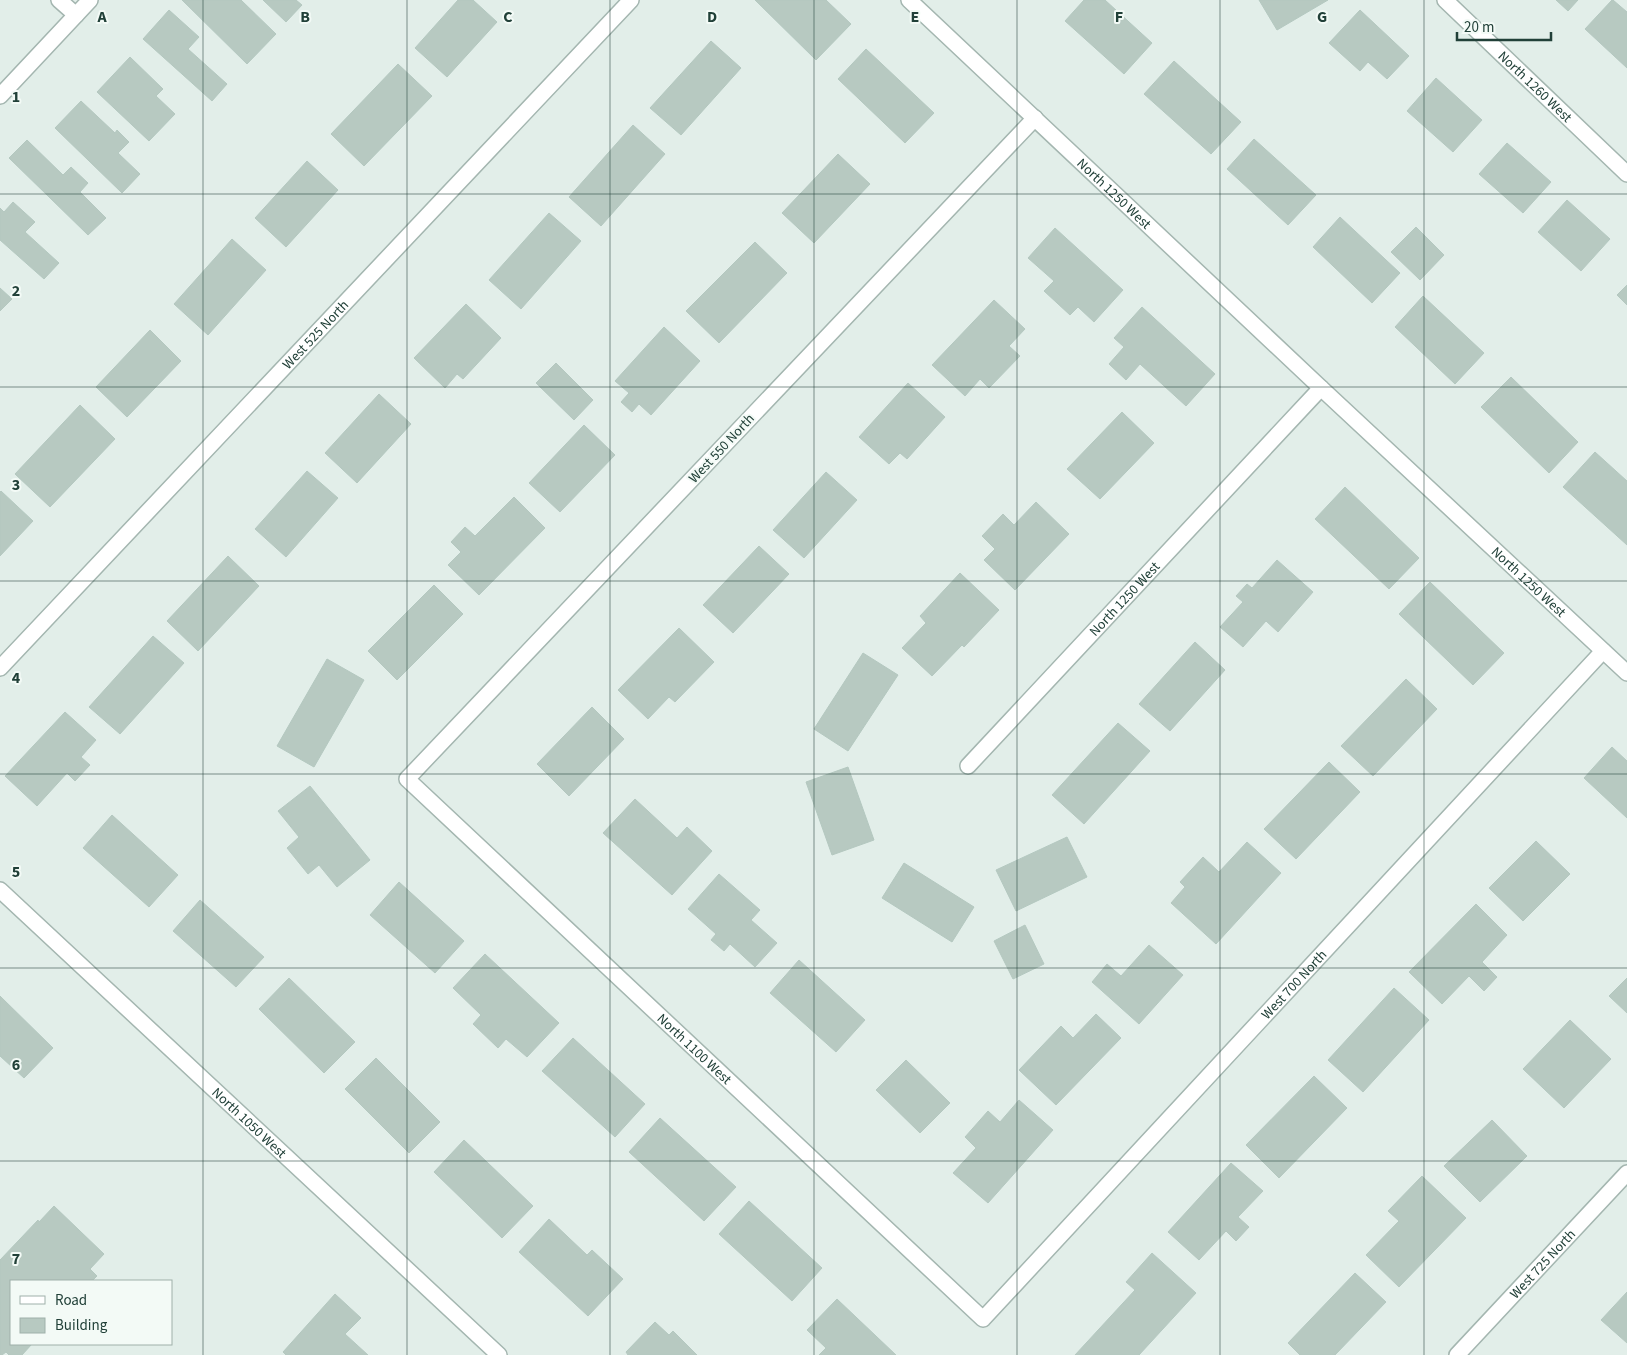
<svg xmlns="http://www.w3.org/2000/svg" width="1627" height="1355" font-family="'Source Sans 3',sans-serif">
<style>
.building{fill:#b7c9c1;stroke:#b4c8c0}
.lines{fill:none;stroke-linecap:round;stroke-linejoin:round}
.street-casing{stroke:#a4b6b0;stroke-width:18}
.street{stroke:#fff;stroke-width:15}
.grid{fill:none;stroke:#214038;stroke-width:1;stroke-opacity:0.55}
.labels{text-anchor:middle;stroke-width:4;stroke-linejoin:round;paint-order:stroke}
.street-label{font-size:14px;fill:#214038;stroke:#f3faf6}
.grid-label{font-size:16px;text-anchor:middle;font-weight:bold;fill:#214038;stroke:#f3faf6;stroke-width:4;stroke-linejoin:round;paint-order:stroke}
</style>
<rect width="100%" height="100%" fill="#e2eee9"/>
<path class="building" d="M182 0H241L276 34 247 64Z
M263 0H296L302 5 286 22Z
M458 0H473L497 22 447 77 415 48Z
M755 0H826L851 24 816 60Z
M1084 0H1105L1152 43 1124 74 1065 21Z
M1259 0H1328L1277 30Z
M1556 0H1578L1568 11Z
M1612 0H1613L1627 12V68L1585 29Z
M169 10 199 37 188 49 227 84 212 101 143 39Z
M1360 10 1409 56 1387 79 1368 62 1360 71 1329 43Z
M711 41 741 68 681 135 650 108Z
M866 49 934 113 905 143 838 79Z
M130 57 163 89 156 96 175 114 149 141 97 92Z
M1174 61 1241 122 1211 154 1144 94Z
M398 64 432 96 364 166 331 134Z
M1436 78 1482 120 1453 152 1407 111Z
M81 101 115 133 117 130 129 142 118 153 140 174 122 193 55 128Z
M633 125 665 154 601 226 569 197Z
M1254 139 1316 195 1288 225 1227 169Z
M27 140 63 175 71 167 88 183 80 192 106 218 88 235 9 158Z
M1507 143 1551 182 1523 213 1479 174Z
M838 154 870 184 814 243 782 213Z
M307 161 338 190 286 247 255 218Z
M1567 200 1610 239 1581 271 1538 232Z
M13 202 35 222 25 232 59 263 44 279 0 240V208L4 212Z
M549 213 581 241 521 309 489 280Z
M1340 217 1400 273 1372 303 1313 247Z
M1416 227 1444 255 1420 280 1391 252Z
M1055 228 1123 290 1094 322 1078 307 1070 315 1044 291 1054 281 1028 258Z
M232 239 266 270 208 335 174 304Z
M755 242 787 273 719 343 686 311Z
M1627 285V305L1617 295Z
M0 288 12 299 0 311Z
M1423 296 1484 353 1455 384 1395 327Z
M994 300 1025 329 1009 346 1020 356 989 388 980 379 965 396 932 365Z
M466 304 501 338 463 379 457 374 445 388 414 358Z
M1142 307 1215 374 1186 406 1140 364 1126 380 1109 364 1124 347 1114 338Z
M664 327 700 361 651 415 639 404 632 412 621 402 629 393 615 381Z
M150 330 181 361 127 417 96 387Z
M556 363 593 400 574 420 536 383Z
M1511 377 1578 442 1549 473 1481 407Z
M908 383 945 417 907 459 900 453 889 464 859 437Z
M379 394 411 424 357 483 325 453Z
M80 405 115 439 50 507 15 474Z
M1122 412 1154 443 1100 499 1067 469Z
M584 425 615 455 560 512 529 483Z
M1595 452 1627 481V545L1563 487Z
M307 471 338 498 286 557 255 529Z
M826 472 857 500 804 558 773 530Z
M1345 487 1419 558 1389 589 1315 519Z
M1 491 33 521 0 556V492Z
M514 497 545 528 479 595 448 565 461 552 451 542 465 527 475 536Z
M1036 502 1069 534 1015 590 984 560 995 549 982 536 1003 514 1014 525Z
M759 546 789 574 733 633 703 605Z
M228 556 259 586 198 651 167 621Z
M1277 560 1313 592 1278 632 1266 621 1243 647 1220 627 1243 602 1236 596 1247 584 1252 588Z
M960 573 999 610 964 647 962 645 932 676 902 648 926 623 920 616Z
M1430 582 1504 653 1473 685 1399 614Z
M434 585 463 614 397 680 368 651Z
M679 628 714 662 675 702 669 697 648 719 618 690Z
M153 636 184 663 120 734 89 707Z
M1195 642 1225 670 1170 731 1139 704Z
M863 653 898 675 848 751 814 729Z
M327 659 364 680 314 767 277 746Z
M1406 679 1437 709 1373 776 1341 746Z
M592 707 624 739 569 796 537 764Z
M65 712 96 740 81 757 90 765 75 781 67 773 37 806 5 776Z
M1118 723 1150 751 1084 824 1052 795Z
M1612 747 1627 761V818L1584 778Z
M1329 762 1360 792 1296 859 1264 829Z
M848 767 874 840 832 855 806 782Z
M310 786 370 860 337 887 319 865 308 874 287 848 299 837 278 811Z
M635 799 677 838 687 827 712 851 672 895 603 833Z
M112 815 178 875 149 907 83 848Z
M1067 837 1087 877 1016 911 996 870Z
M1536 841 1570 874 1523 921 1489 888Z
M1247 842 1281 873 1216 944 1171 903 1185 887 1180 882 1203 857 1219 872Z
M904 863 974 907 952 942 882 898Z
M719 874 760 910 751 920 777 943 755 967 730 944 724 951 711 940 716 934 688 909Z
M399 882 464 941 435 973 370 915Z
M200 900 264 957 236 987 173 931Z
M1476 904 1507 935 1482 962 1497 977 1484 991 1469 976 1442 1004 1409 972Z
M1025 925 1044 964 1013 979 994 941Z
M1149 945 1183 975 1139 1024 1092 982 1107 964 1121 976Z
M485 954 559 1023 527 1057 506 1039 498 1048 473 1024 481 1015 453 988Z
M799 960 865 1020 836 1052 770 993Z
M289 978 355 1042 324 1073 259 1009Z
M1627 978V1013L1609 996Z
M1394 988 1429 1020 1363 1092 1328 1060Z
M0 996 53 1048 24 1078 0 1056Z
M1096 1014 1121 1038 1056 1105 1019 1070 1061 1026 1073 1038Z
M1570 1020 1611 1059 1564 1108 1523 1069Z
M573 1038 645 1104 615 1137 542 1071Z
M376 1058 440 1122 409 1153 345 1089Z
M906 1060 950 1103 920 1133 876 1090Z
M1314 1076 1347 1108 1279 1178 1246 1145Z
M1019 1100 1053 1130 988 1203 953 1173 976 1148 965 1137 988 1111 1000 1122Z
M660 1118 736 1187 704 1221 629 1152Z
M1492 1120 1527 1156 1480 1202 1444 1166Z
M464 1140 533 1206 502 1238 434 1172Z
M1231 1163 1263 1191 1238 1217 1249 1227 1236 1241 1226 1231 1199 1260 1168 1232Z
M1422 1176 1466 1218 1399 1287 1366 1255 1399 1221 1388 1211Z
M749 1201 822 1268 792 1301 719 1234Z
M54 1206 104 1254 90 1269 97 1276 92 1281H11V1344H32L22 1355H9L6 1352 2 1355H0V1260L38 1220 39 1222Z
M549 1219 587 1255 592 1250 623 1279 588 1316 519 1252Z
M1152 1253 1196 1293 1139 1355H1075L1135 1290 1126 1282Z
M1355 1273 1386 1302 1335 1355H1300L1288 1343Z
M1627 1292V1343L1601 1320Z
M335 1294 361 1318 345 1334 368 1355H286L283 1352Z
M837 1299 896 1355H819L826 1348 807 1330Z
M655 1322 669 1335 673 1331 697 1355H628L626 1352Z"/>
<g class="lines">
<g class="street-casing">
<g id="street">
<path d="M59 0 76 15"/>
<path id="s1" d="M909 0 1321 388 1627 673"/>
<path id="s2" d="M1445 0 1627 174"/>
<path d="M0 96 90 0"/>
<path id="s3" d="M1035 118 407 779 983 1319 1603 651"/>
<path id="s4" d="M0 668 631 0"/>
<path id="s5" d="M968 766 1321 388"/>
<path id="s6" d="M0 890 499 1355"/>
<path id="s7" d="M1457 1355 1627 1173"/>
</g>
</g>
<use href="#street" class="street"/>
</g>
<path class="grid" d="M203 0V1355M407 0V1355M610 0V1355M814 0V1355M1017 0V1355M1220 0V1355M1424 0V1355M0 194H1627M0 387H1627M0 581H1627M0 774H1627M0 968H1627M0 1161H1627"/>
<g class="labels">
<g class="street-label">
<text dy="5" stroke="none"><textPath href="#s2" startOffset="125">North 1260 West</textPath></text>
<text dy="5" stroke="none"><textPath href="#s1" startOffset="282">North 1250 West</textPath></text>
<text dy="5" stroke="none"><textPath href="#s4" startOffset="459">West 525 North</textPath></text>
<text transform="translate(721 448) rotate(-47)" y="5">West 550 North</text>
<text dy="5" stroke="none"><textPath href="#s1" startOffset="850">North 1250 West</textPath></text>
<text dy="5" stroke="none"><textPath href="#s5" startOffset="229">North 1250 West</textPath></text>
<text dy="5" stroke="none"><textPath href="#s3" startOffset="2158">West 700 North</textPath></text>
<text dy="5" stroke="none"><textPath href="#s3" startOffset="1306">North 1100 West</textPath></text>
<text dy="5" stroke="none"><textPath href="#s6" startOffset="341">North 1050 West</textPath></text>
<text dy="5" stroke="none"><textPath href="#s7" startOffset="125">West 725 North</textPath></text>
</g>
</g>
<g class="grid-label">
<text x="102" y="22">A</text>
<text x="305" y="22">B</text>
<text x="508" y="22">C</text>
<text x="712" y="22">D</text>
<text x="915" y="22">E</text>
<text x="1119" y="22">F</text>
<text x="1322" y="22">G</text>
<text x="16" y="102">1</text>
<text x="16" y="296">2</text>
<text x="16" y="490">3</text>
<text x="16" y="683">4</text>
<text x="16" y="877">5</text>
<text x="16" y="1070">6</text>
<text x="16" y="1264">7</text>
</g>
<rect x="10" y="1280" width="162" height="65" fill="#f3faf6" stroke="#9fb0aa"/>
<rect x="20" y="1296" width="25" height="8" fill="#ffffff" stroke="#9fb0aa"/>
<text x="55" y="1305" font-size="15" fill="#214038">Road</text>
<rect x="20" y="1318" width="25" height="15" fill="#b7c9c1" stroke="#9fb0aa"/>
<text x="55" y="1330" font-size="15" fill="#214038">Building</text>
<path d="M1457 32v8h94v-8" fill="none" stroke="#214038" stroke-width="2.5"/>
<text x="1464" y="32" font-size="15" fill="#214038" stroke="#f3faf6" stroke-width="4" paint-order="stroke">20 m</text>
</svg>
